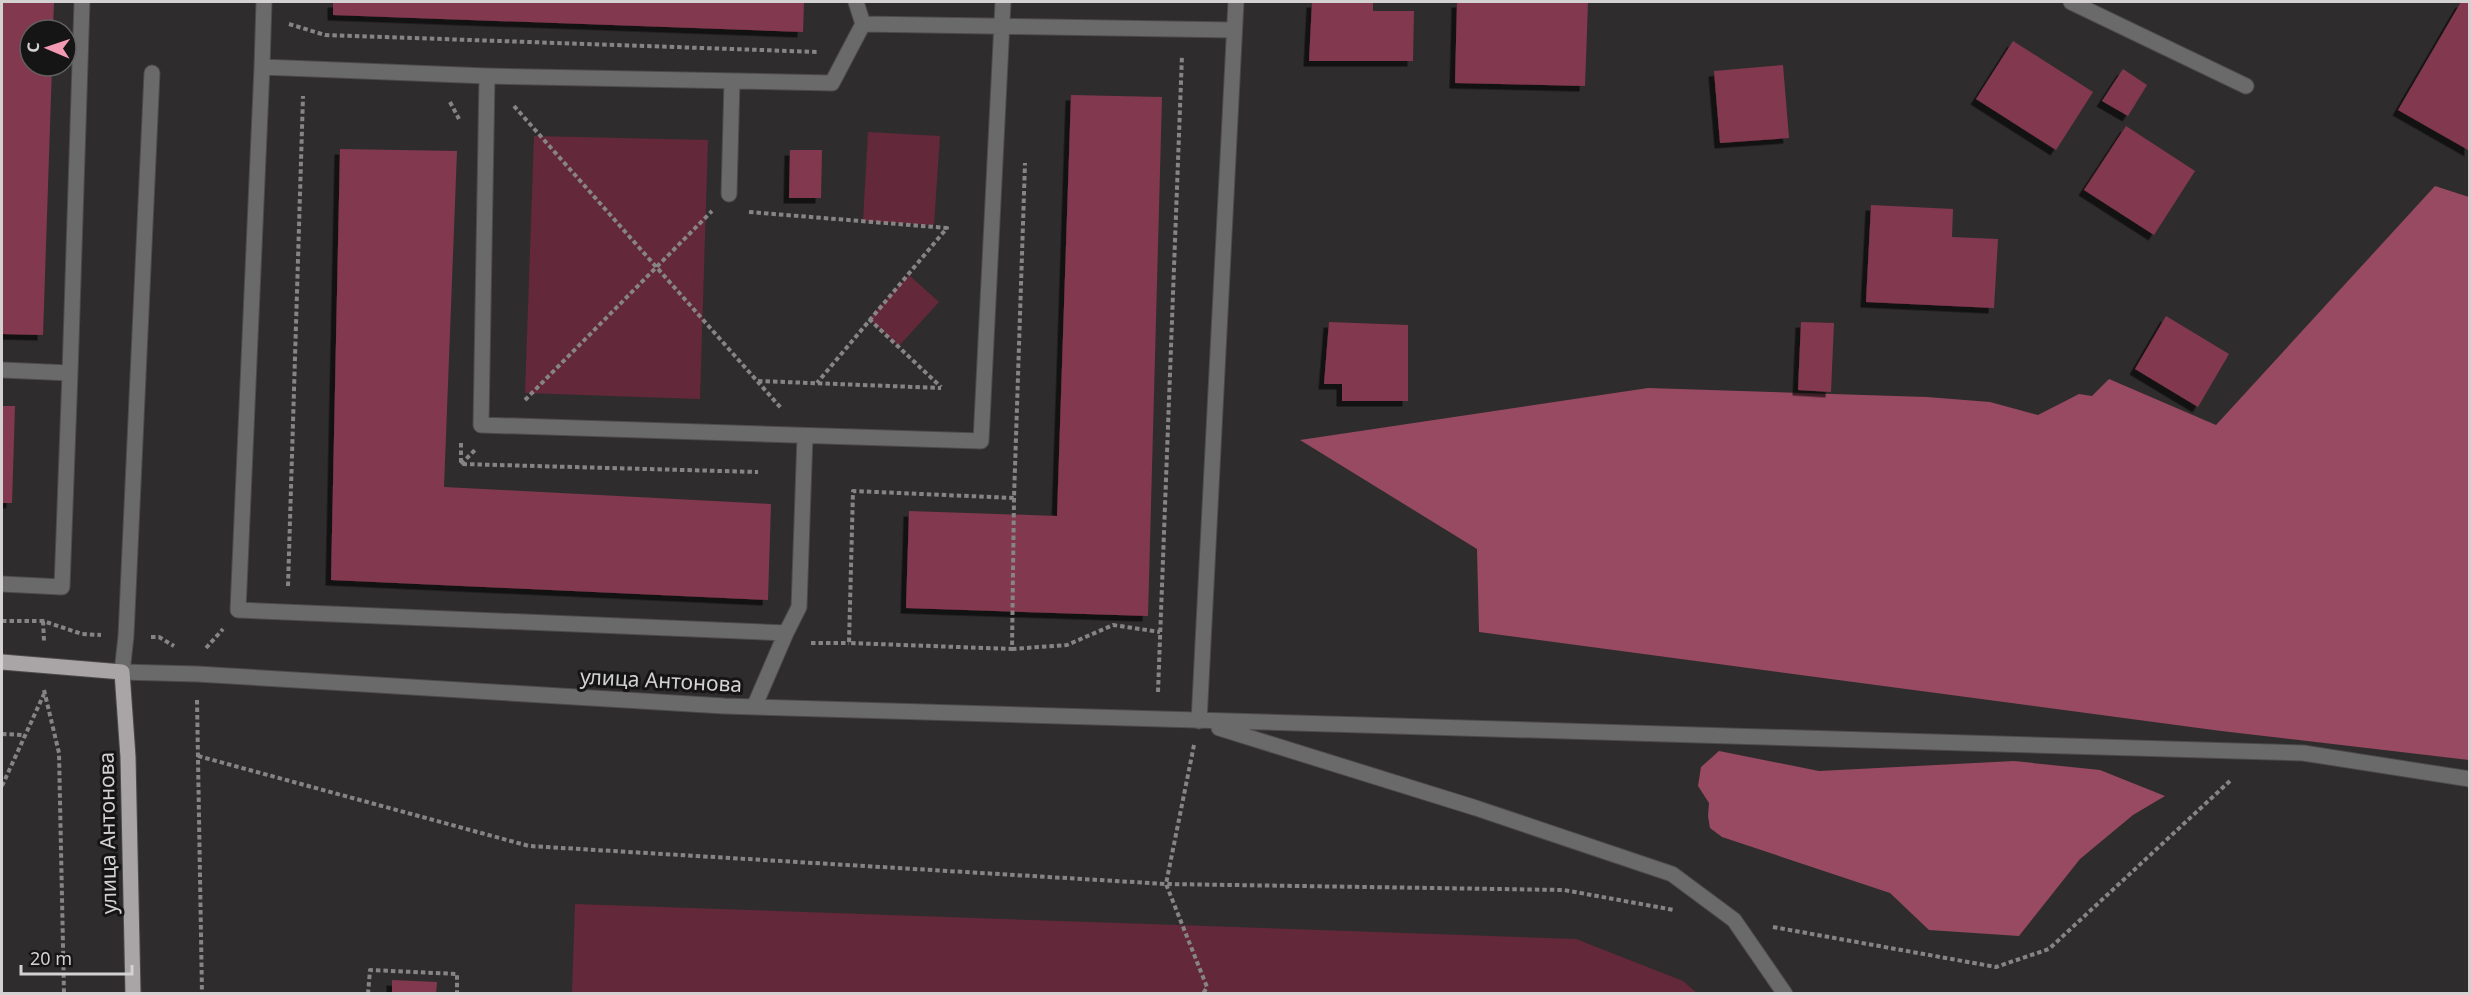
<svg xmlns="http://www.w3.org/2000/svg" width="2471" height="995" font-family="'Noto Sans',sans-serif">
<style>
.green{fill:#63283a}
.forest{fill:#974a61}
.building{fill:#82384f;filter:url(#shadow)}
.lines{fill:none;stroke-linecap:round;stroke-linejoin:round}
.minor-casing{stroke:#4d4a4b;stroke-width:17}
.major-casing{stroke:#4d4a4b;stroke-width:17}
.path{stroke:#868485;stroke-width:4;stroke-dasharray:4.5 3;stroke-linecap:butt}
.minor{stroke:#6b6a6a;stroke-width:15}
.major{stroke:#a9a5a6;stroke-width:15}
.labels{text-anchor:middle;stroke-width:6;stroke-linejoin:round;paint-order:stroke}
.street-label{font-size:21px;fill:#d3d1d2;stroke:#161515}
</style>
<defs>
<filter id="shadow"><feDropShadow dx="-5.5" dy="5.5" stdDeviation="0" flood-color="#0009"/></filter>
</defs>
<rect width="100%" height="100%" fill="#2f2c2d"/>
<path class="green" d="M868 132 940 136 934 225 863 221Z
M534 136 708 140 700 399 525 393Z
M909 275 939 302 899 346 869 319Z
M575 904 1576 939 1683 981 1697 993H572Z"/>
<path class="forest" d="M2435 186 2469 197V760L2221 731 1479 632 1477 549 1300 440 1648 388 1927 397 1990 402 2038 415 2079 394 2092 396 2109 379 2216 425Z
M1719 751 1819 771 2014 761 2100 770 2165 796 2133 815 2080 859 2019 936 1929 930 1890 893 1722 837 1710 828 1708 816 1709 803 1698 786 1701 767Z"/>
<path class="building" d="M2 2H54L53 30H30V66H52L43 335 2 334Z
M333 2H804L803 32 333 15Z
M1312 2H1373V11H1414L1413 61H1309Z
M1457 2H1588L1585 86 1455 83Z
M2461 2H2470V151L2398 110Z
M2013 41 2093 92 2056 150 1976 99Z
M1783 65 1789 138 1720 143 1714 71Z
M2123 69 2147 85 2128 116 2102 101Z
M1071 95 1162 97 1148 616 906 608 909 511 1057 516Z
M2126 126 2195 171 2154 235 2084 190Z
M340 149 457 151 444 487 771 504 768 600 331 580Z
M790 150H822L821 198H789Z
M1871 205 1953 209 1952 237 1998 239 1994 308 1866 302Z
M2166 316 2229 354 2198 407 2135 369Z
M1329 322 1408 325V401H1342V384H1324Z
M1801 322 1834 323 1831 392 1798 390Z
M2 406H15L12 503H2Z
M392 980 437 982 436 994H392Z"/>
<g class="lines">
<g class="minor-casing">
<path id="minor" d="M2071 2 2246 86
M863 24 1234 30
M262 67 264 2
M152 73 126 636 122 672 197 674 724 706 2303 753 2470 779
M487 76 481 425 981 441 1003 2
M729 194 732 81
M2 370 70 373 62 587 2 584
M70 373 82 2
M786 633 799 607 805 436
M754 707 786 633 238 610 262 67 487 76 832 83 863 24 856 2
M1199 721 1236 2
M1219 728 1476 808 1672 874 1734 920 1785 994"/>
</g>
<g class="major-casing">
<path id="major" d="M2 662 122 672 128 757 133 994"/>
</g>
<path class="path" d="M289 24 325 35 819 52
M450 102 459 119
M514 106 781 408
M749 212 947 228 817 383
M869 319 941 387
M758 381 941 388
M525 400 712 211
M461 443V464L758 472
M461 464 475 450
M1014 498 1012 649 849 643 853 491 1014 498 1025 163
M288 586 303 96
M2 621H43L82 634 101 635
M43 621 44 641
M151 637H159L174 646
M811 643H849
M206 648 223 629
M1012 649 1067 645 1113 625 1160 632
M44 690 59 753 64 994
M1158 692 1182 55
M197 700 202 994
M2 734 24 735
M1194 745 1166 884 1207 987 1203 994
M198 756 529 846 1166 884 1564 890 1674 910
M2 786 44 694
M1773 927 1996 967 2049 949 2232 779
M368 994 370 970 457 974V994"/>
<use href="#minor" class="minor"/>
<use href="#major" class="major"/>
</g>
<g class="labels">
<g class="street-label">
<text transform="translate(661 681) rotate(3)" y="7">улица Антонова</text>
<text transform="translate(108 833) rotate(-91)" y="7">улица Антонова</text>
</g>
</g>
<rect width="2471" height="995" fill="none" stroke="#d3d1d2" stroke-width="6"/>
<g transform="translate(48 48) rotate(272)"><circle r="28" fill="#161515" stroke="#626061" stroke-width="1.5"/>
<path d="M0-4.5L10 22L0 15L-10 22Z" fill="#f19ab1"/>
<text y="-9" font-size="16" font-weight="bold" text-anchor="middle" fill="#d3d1d2">С</text>
</g>
<path d="M21 965v9h111v-9" fill="none" stroke="#d3d1d2" stroke-width="3"/>
<text x="30" y="965" font-size="18" fill="#d3d1d2" stroke="#161515" stroke-width="4.5" paint-order="stroke">20 m</text>
</svg>
